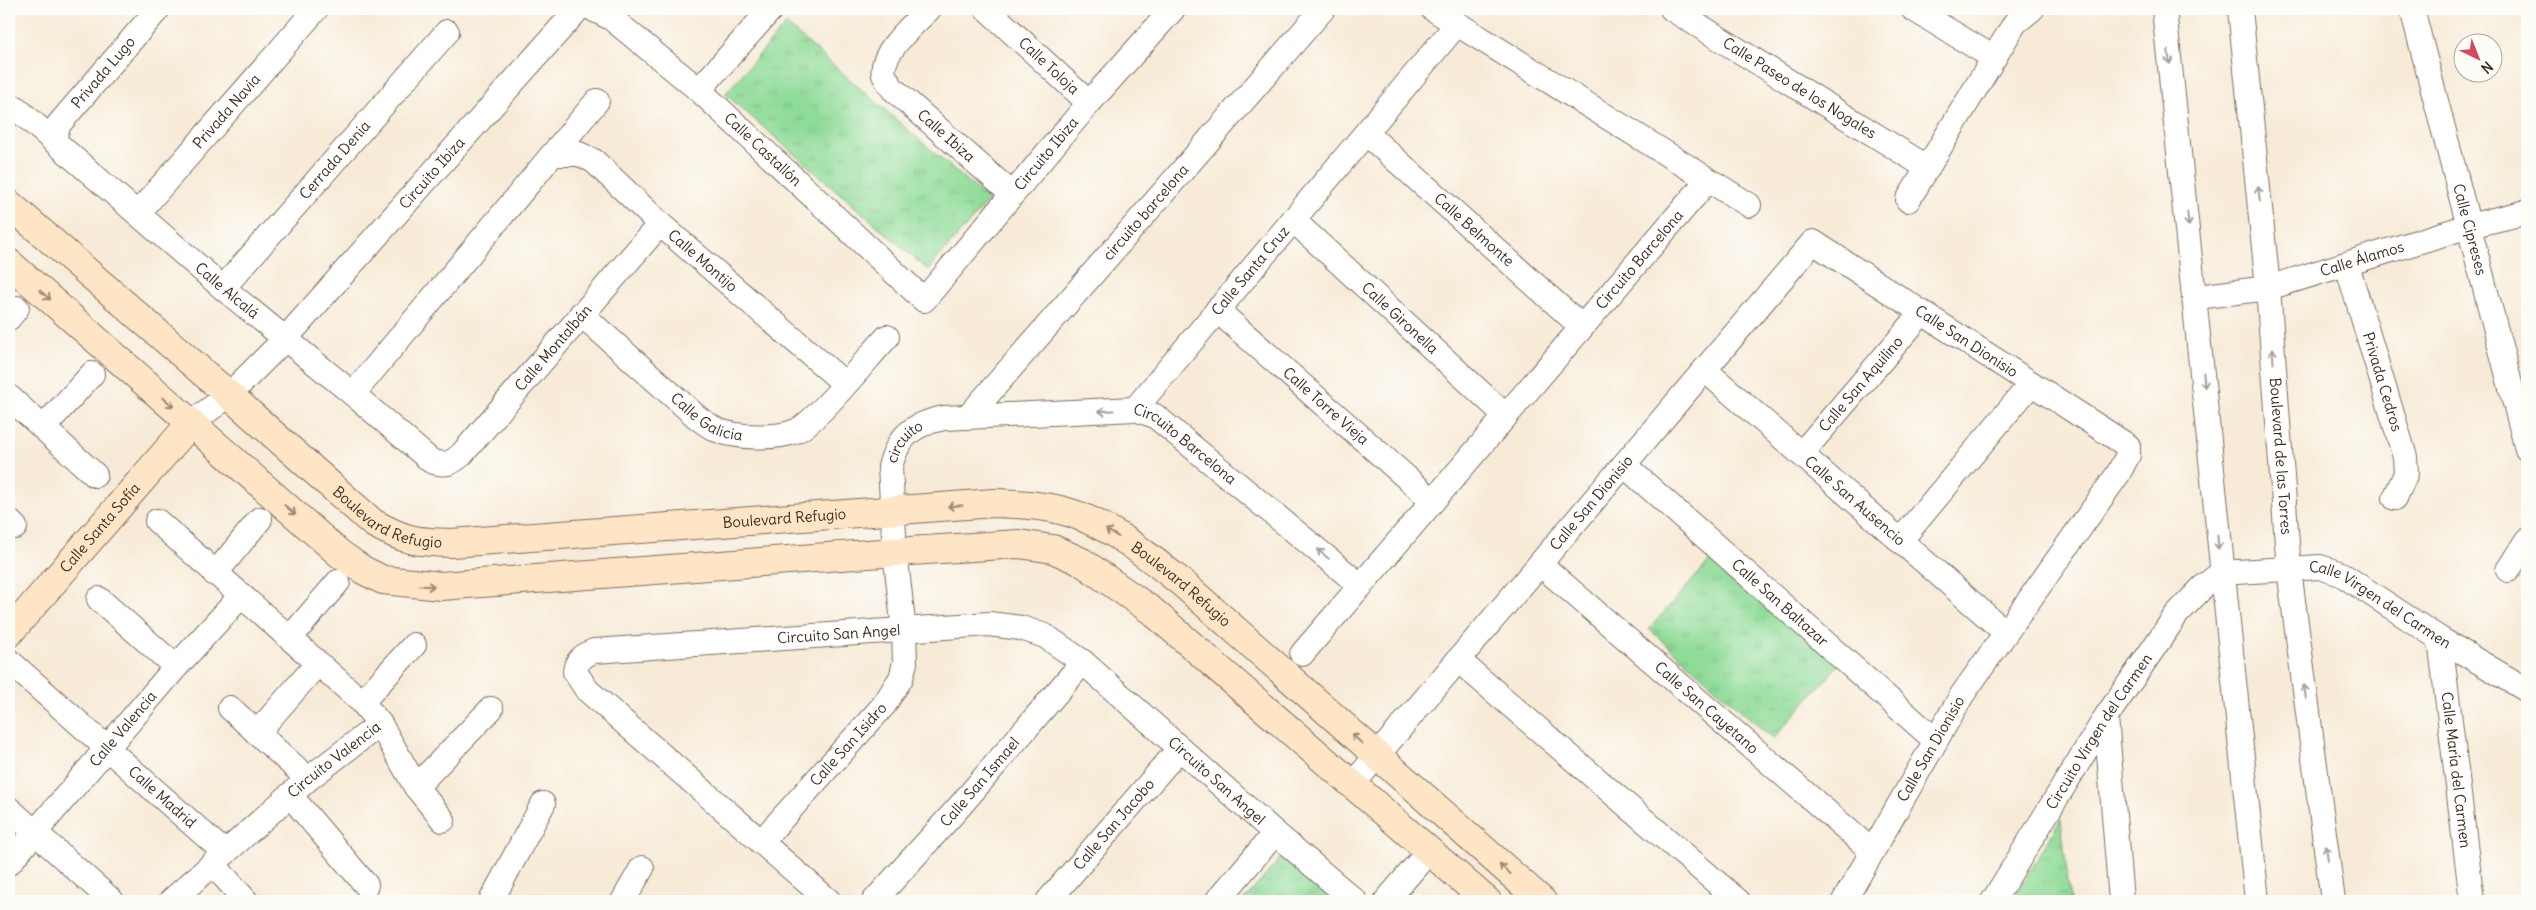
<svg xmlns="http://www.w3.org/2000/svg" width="2536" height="910" font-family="Delius,sans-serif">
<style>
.park{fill:url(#park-tufts);stroke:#65825b}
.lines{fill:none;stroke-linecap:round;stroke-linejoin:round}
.street-casing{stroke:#7d6e5f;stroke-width:26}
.secondary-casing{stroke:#7d6e5f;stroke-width:30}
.street{stroke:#fff;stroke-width:24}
.secondary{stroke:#fee5c5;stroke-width:28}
.oneway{stroke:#a79f9a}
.oneway2{stroke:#9c8872}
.labels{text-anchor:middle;stroke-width:4;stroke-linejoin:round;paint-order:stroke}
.street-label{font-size:15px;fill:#3b2a1e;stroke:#fdfcf7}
</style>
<defs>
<pattern id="park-tufts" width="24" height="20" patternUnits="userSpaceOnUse" patternTransform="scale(1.25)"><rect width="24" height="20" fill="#8fdb98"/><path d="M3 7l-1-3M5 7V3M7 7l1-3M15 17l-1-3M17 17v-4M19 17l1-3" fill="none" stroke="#7cbc83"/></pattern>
</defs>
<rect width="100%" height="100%" fill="#fdfcf7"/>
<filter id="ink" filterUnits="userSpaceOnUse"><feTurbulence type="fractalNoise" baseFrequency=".02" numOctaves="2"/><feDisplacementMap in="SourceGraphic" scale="10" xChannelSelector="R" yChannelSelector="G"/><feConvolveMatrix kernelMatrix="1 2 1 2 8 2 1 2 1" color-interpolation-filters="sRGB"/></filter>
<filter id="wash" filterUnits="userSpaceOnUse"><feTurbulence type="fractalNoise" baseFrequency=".0096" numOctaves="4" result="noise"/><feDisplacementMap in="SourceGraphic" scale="20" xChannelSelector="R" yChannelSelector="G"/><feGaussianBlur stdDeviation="1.12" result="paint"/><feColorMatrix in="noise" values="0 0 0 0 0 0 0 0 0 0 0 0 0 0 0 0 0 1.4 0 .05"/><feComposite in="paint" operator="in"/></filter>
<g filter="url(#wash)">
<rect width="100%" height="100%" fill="#f7ebd8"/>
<path class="park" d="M786 24 989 200 928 270 725 94Z
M1716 554 1840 663 1773 739 1649 629Z
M2061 819 2070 901H2012Z
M1288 850 1347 901H1243Z"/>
</g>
<g filter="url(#ink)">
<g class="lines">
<g class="street-casing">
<g id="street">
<path id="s1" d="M593 9 611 18 699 90 924 300 1089 103 1173 9"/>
<path id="s2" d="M929 9C915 23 879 53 884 75 886 79 890 85 893 89L1012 194"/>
<path id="s3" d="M987 9 1089 103"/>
<path d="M1433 9 1749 205"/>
<path id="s4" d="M1672 9 1928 168"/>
<path d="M1913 9 1994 58"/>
<path d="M2164 9C2197 306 2224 604 2257 901"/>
<path id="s5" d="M2240 9 2268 288 2289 570 2333 901"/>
<path id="s6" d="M2412 9 2527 449"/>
<path d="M699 90 771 9"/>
<path id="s7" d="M16 108 223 288 353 394 431 461C445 466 451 464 462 454L660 224"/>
<path id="s8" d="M1366 133 1582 327"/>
<path id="s9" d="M53 140 59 124 158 9"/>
<path id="s10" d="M555 154H579L594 161 660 224 844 383"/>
<path d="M1908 200 2015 23 2032 9"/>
<path id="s11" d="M138 213 316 9"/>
<path id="s12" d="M1293 220 1506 416"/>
<path id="s13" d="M2347 265 2405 457 2406 473 2395 498"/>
<path id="s14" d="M223 288 447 32"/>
<path id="s15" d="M2197 297 2268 288 2469 226 2527 212"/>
<path id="s16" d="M1217 310 1433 501"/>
<path id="s17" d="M581 314 698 418C704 422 710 427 717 430 736 438 777 439 796 431 816 423 869 356 887 337"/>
<path d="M9 318 17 308"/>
<path id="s18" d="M1705 370 2005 632"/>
<path d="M353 394 597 101"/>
<path d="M9 397 95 475"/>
<path id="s19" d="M1135 409 1457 24"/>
<path id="s20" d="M968 417 1323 9"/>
<path id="s21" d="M191 423 229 395 286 338 578 9"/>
<path d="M43 428 92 374"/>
<path id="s22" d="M1801 454 1922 313"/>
<path id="s23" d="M1624 465 1935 740"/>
<path d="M9 521 15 527"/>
<path d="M157 521 362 702 380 724 416 787 443 820"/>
<path d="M1900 541 2031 384"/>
<path id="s24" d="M1540 564 1872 851"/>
<path d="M2508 570 2527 540"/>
<path d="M215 574 260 519"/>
<path d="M99 599 176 667"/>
<path d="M290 638 338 582"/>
<path id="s25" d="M2440 639 2472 901"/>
<path id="s26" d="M1302 654 1708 180"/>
<path d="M1458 660 1738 901"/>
<path id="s27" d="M9 661 225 853"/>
<path d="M362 702 414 645"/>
<path d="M230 708 308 779"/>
<path d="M2106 717 2121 901"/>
<path d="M257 733 318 663"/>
<path id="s28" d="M1352 785 1813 242 2128 446V455L2118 474 1962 695 1844 901"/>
<path d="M416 787 491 709"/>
<path d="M290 795 366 885"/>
<path d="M9 809 112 901"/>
<path id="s29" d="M761 842 884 705 901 678 905 663 904 631 895 552 890 467C898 435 914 424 944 418L1135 409 1155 416 1361 586"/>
<path id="s30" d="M9 863 176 667 240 597"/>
<path d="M213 864 246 901"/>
<path id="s31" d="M171 901 308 779 380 724"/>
<path d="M491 901 543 804"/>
<path d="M623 901 642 868"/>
<path id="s32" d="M829 901 587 690 575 672C576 660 584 655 594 651L989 624 1021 628 1045 636 1083 662 1275 833 1355 901"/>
<path id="s33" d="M874 901 959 807 1083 662"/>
<path id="s34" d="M1048 901 1180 748"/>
<path d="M1217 901 1275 833"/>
<path d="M1386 901 1429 851"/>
<path id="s35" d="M1993 901 2106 717 2177 614 2202 588 2221 573 2320 567 2341 574 2440 639 2527 690"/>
</g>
</g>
<g class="secondary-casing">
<g id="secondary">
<path id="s36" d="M9 204 229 395 373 523C406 541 415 542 452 543L994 503C1020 504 1046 505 1071 513 1113 527 1148 556 1182 583L1542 901"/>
<path d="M9 263 340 554 363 570 383 580 441 586 895 552 1019 544 1053 549 1082 562 1152 611 1487 901"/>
<path id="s37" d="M9 633 191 423"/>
</g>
</g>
<use href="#street" class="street"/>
<use href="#secondary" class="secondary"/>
</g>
<defs><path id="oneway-shaft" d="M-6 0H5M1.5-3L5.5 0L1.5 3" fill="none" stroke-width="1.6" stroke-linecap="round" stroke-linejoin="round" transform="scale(1.25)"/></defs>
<g class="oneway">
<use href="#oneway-shaft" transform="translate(2169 57) rotate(84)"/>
<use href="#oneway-shaft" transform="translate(2259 194) rotate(-96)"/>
<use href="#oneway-shaft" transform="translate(2188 219) rotate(84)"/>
<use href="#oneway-shaft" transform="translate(2273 356) rotate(-94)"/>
<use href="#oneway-shaft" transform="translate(2204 380) rotate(85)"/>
<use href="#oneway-shaft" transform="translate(1106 411) rotate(177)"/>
<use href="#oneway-shaft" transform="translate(2218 542) rotate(85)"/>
<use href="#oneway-shaft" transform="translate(1323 554) rotate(-140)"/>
<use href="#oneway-shaft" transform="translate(2305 692) rotate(-98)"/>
<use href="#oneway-shaft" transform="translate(2327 853) rotate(-98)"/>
</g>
<g class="oneway2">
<use href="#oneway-shaft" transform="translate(45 295) rotate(41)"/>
<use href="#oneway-shaft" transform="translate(168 402) rotate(41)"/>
<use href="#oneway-shaft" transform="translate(955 506) rotate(175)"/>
<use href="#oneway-shaft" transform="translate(290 510) rotate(41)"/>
<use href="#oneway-shaft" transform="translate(1112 533) rotate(-149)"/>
<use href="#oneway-shaft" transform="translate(427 586) rotate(3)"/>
<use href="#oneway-shaft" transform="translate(1357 739) rotate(-138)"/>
<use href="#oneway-shaft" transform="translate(1505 869) rotate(-139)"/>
</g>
</g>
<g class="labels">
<g class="street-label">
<text dy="5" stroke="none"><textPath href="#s3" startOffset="84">Calle Toloja</textPath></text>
<text dy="5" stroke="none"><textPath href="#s9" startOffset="85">Privada Lugo</textPath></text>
<text dy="5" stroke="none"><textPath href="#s4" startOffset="150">Calle Paseo de los Nogales</textPath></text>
<text dy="5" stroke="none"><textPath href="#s11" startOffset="135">Privada Navia</textPath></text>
<text dy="5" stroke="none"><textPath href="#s2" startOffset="170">Calle Ibiza</textPath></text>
<text dy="5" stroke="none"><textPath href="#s1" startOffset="221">Calle Castallón</textPath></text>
<text dy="5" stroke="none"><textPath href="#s1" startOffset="632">Circuito Ibiza</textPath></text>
<text dy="5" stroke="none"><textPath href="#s14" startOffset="170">Cerrada Denia</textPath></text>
<text dy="5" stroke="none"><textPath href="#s21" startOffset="348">Circuito Ibiza</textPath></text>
<text dy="5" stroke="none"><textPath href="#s20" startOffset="271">circuito barcelona</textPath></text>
<text dy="5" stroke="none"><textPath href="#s6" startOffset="228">Calle Cipreses</textPath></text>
<text dy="5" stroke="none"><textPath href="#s8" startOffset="145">Calle Belmonte</textPath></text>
<text dy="5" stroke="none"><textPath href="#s15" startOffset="170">Calle Álamos</textPath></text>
<text dy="5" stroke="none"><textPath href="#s26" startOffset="519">Circuito Barcelona</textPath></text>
<text dy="5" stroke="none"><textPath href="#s10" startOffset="188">Calle Montijo</textPath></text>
<text dy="5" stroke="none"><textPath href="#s19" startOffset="180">Calle Santa Cruz</textPath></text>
<text dy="5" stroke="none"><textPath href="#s7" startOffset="279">Calle Alcalá</textPath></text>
<text dy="5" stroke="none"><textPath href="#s12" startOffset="145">Calle Gironella</textPath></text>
<text dy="5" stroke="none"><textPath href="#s28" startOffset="895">Calle San Dionisio</textPath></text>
<text dy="5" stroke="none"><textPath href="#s7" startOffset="719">Calle Montalbán</textPath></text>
<text dy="5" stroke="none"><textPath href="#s13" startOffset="122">Privada Cedros</textPath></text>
<text dy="5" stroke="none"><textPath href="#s22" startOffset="92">Calle San Aquilino</textPath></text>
<text dy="5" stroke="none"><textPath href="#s16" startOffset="145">Calle Torre Vieja</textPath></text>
<text dy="5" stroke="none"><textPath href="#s17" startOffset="164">Calle Galicia</textPath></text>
<text dy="5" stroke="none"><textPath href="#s29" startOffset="458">circuito</textPath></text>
<text dy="5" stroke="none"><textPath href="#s29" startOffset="759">Circuito Barcelona</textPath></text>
<text dy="5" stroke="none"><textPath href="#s5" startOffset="449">Boulevard de las Torres</textPath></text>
<text dy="5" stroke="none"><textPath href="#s18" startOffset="199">Calle San Ausencio</textPath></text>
<text dy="5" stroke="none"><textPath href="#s28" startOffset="370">Calle San Dionisio</textPath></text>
<text dy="5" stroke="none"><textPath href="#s36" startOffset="495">Boulevard Refugio</textPath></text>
<text dy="5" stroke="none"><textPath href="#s36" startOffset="900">Boulevard Refugio</textPath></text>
<text dy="5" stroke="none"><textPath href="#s37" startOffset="139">Calle Santa Sofía</textPath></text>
<text dy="5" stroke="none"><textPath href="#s36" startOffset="1320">Boulevard Refugio</textPath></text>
<text dy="5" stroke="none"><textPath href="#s23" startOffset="208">Calle San Baltazar</textPath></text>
<text dy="5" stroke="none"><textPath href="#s35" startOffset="571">Calle Virgen del Carmen</textPath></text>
<text dy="5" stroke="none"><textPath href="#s32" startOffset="618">Circuito San Angel</textPath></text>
<text dy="5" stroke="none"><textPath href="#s24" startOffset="220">Calle San Cayetano</textPath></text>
<text dy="5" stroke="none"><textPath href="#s30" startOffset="176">Calle Valencia</textPath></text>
<text dy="5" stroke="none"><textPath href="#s35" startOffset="200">Circuito Virgen del Carmen</textPath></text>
<text dy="5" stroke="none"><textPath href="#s29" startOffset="131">Calle San Isidro</textPath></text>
<text transform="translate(1931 749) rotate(-60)" y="5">Calle San Dionisio</text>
<text dy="5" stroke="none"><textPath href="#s31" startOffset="216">Circuito Valencia</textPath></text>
<text dy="5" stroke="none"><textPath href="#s25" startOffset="132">Calle María del Carmen</textPath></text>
<text dy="5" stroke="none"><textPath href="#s32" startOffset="1051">Circuito San Angel</textPath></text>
<text dy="5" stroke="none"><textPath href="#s33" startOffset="159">Calle San Ismael</textPath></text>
<text dy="5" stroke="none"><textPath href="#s27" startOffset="205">Calle Madrid</textPath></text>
<text dy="5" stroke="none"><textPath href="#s34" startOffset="101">Calle San Jacobo</textPath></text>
</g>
</g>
<rect width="2536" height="910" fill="none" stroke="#fdfcf7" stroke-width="30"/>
<g transform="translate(2478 58) rotate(137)"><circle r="24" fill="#fdfcf7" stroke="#afa8a0"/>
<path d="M0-4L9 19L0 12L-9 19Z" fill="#d1495b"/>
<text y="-8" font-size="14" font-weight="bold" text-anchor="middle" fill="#3b2a1e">N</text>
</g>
</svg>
